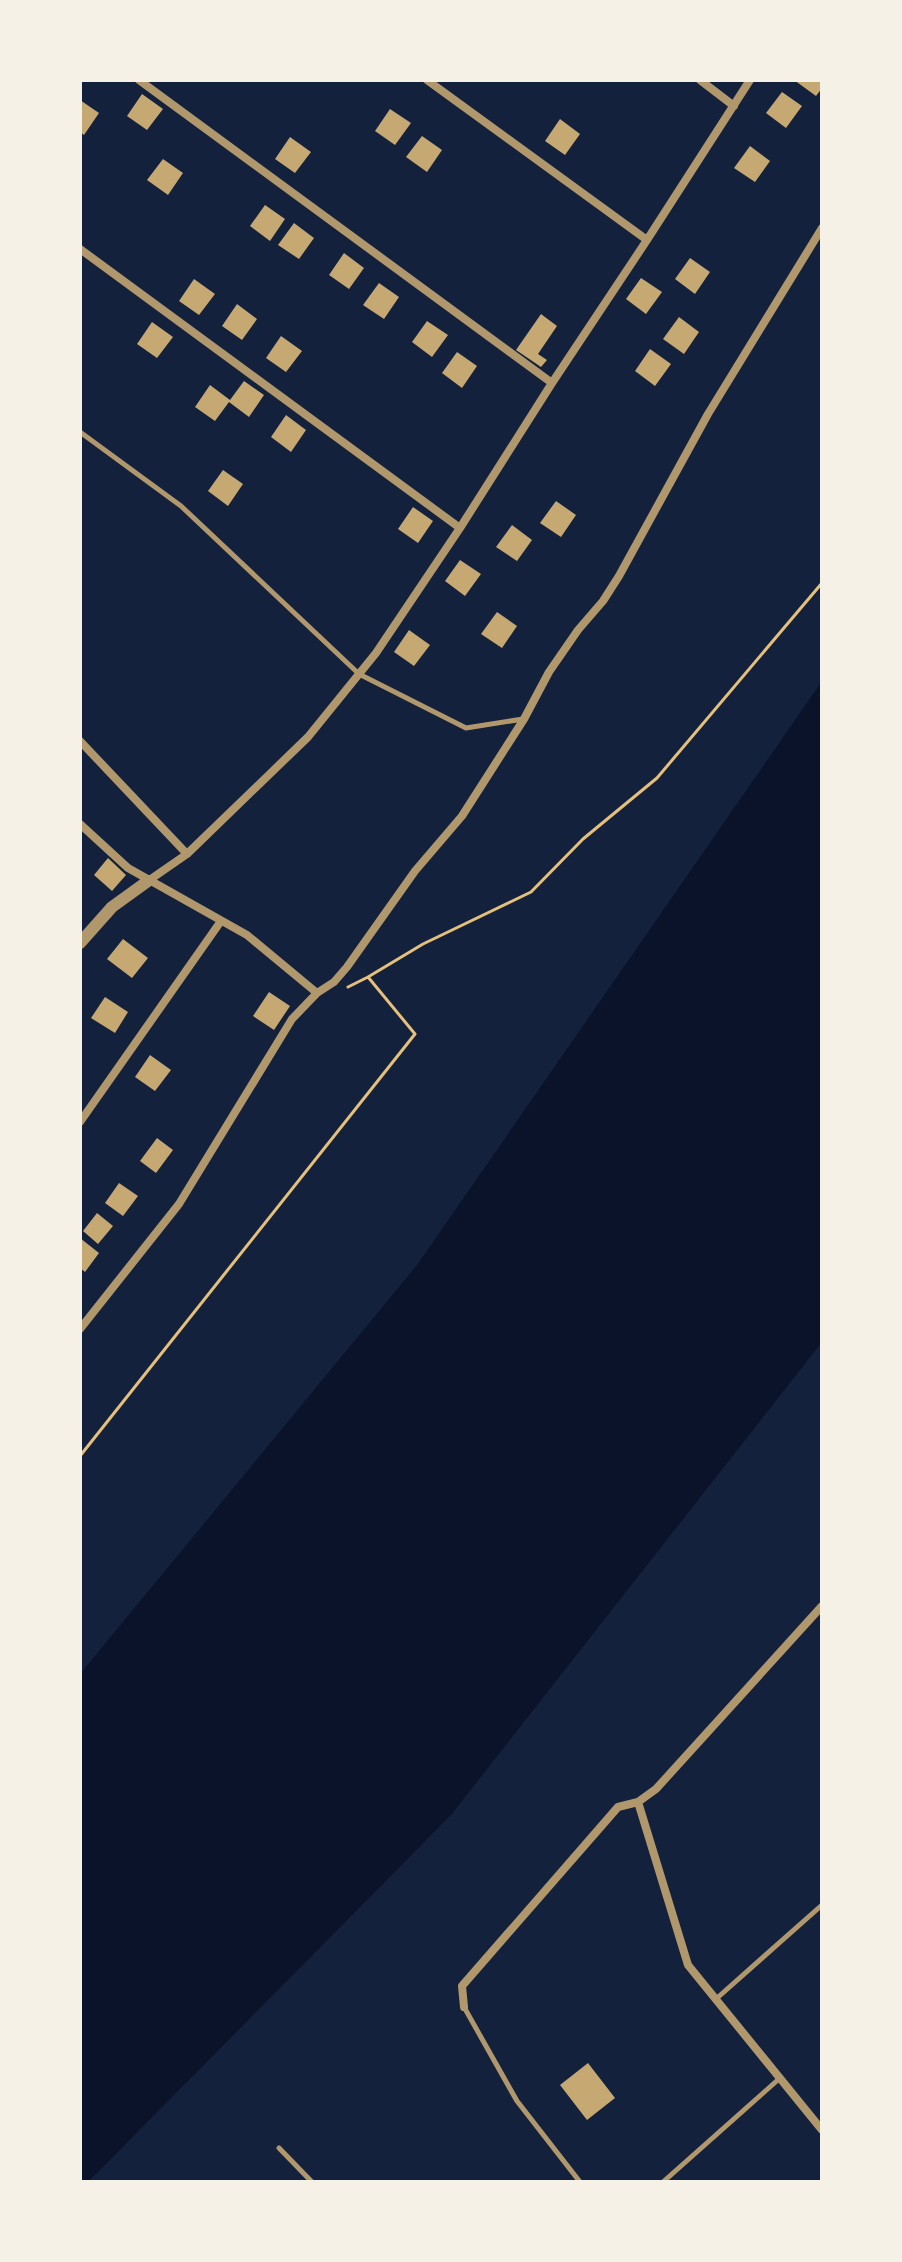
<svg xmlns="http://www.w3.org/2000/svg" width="902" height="2262" font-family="Commissioner,sans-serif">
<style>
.water{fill:#0b132b}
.building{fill:#c6a872}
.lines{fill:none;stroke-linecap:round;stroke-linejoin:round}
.path{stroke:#e5c07b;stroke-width:3}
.service{stroke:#b1986c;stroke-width:5}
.minor{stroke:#b1986c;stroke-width:8}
.tertiary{stroke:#b1986c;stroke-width:12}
</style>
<rect width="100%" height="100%" fill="#14213d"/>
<path class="water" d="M822 681V1342L451 1815 88 2182H80V1674L417 1265Z"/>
<path class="building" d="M794 80H822V88L816 96Z
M782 92 802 106 786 128 766 113Z
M142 94 163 109 147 130 127 116Z
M80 100 99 113 84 135 80 132Z
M390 109 411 123 395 145 375 131Z
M560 119 580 134 565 155 545 141Z
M422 136 442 150 427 172 406 157Z
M290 137 311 152 295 173 275 159Z
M750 146 770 161 755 182 734 168Z
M163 159 183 173 168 195 147 180Z
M265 205 285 219 270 241 250 226Z
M294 223 314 238 299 259 278 245Z
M344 253 364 268 349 289 329 275Z
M690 258 710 272 695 294 675 279Z
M641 278 662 292 646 314 626 299Z
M194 279 215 294 199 315 179 301Z
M379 283 399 297 384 319 363 305Z
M237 304 257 319 242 340 222 326Z
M541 314 557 326 538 354 547 360 541 367 516 350Z
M679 317 699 332 684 354 663 339Z
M427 321 448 335 432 357 412 342Z
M152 322 173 337 157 358 137 344Z
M281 336 302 351 286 372 266 358Z
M650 349 671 364 655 386 635 371Z
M457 352 477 366 462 388 442 373Z
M244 381 264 395 249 417 229 402 215 421 195 407 210 385 230 400Z
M286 415 306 430 291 452 271 437Z
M223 470 243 484 228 506 208 491Z
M556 501 576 515 561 537 540 523Z
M413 507 433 521 418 543 398 529Z
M512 525 532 540 517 561 496 547Z
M460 560 481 574 465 596 445 581Z
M497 612 517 626 502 648 481 634Z
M409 630 430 645 414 666 394 652Z
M108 858 126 875 112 891 94 875Z
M123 939 148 958 132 978 107 959Z
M269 992 290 1006 274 1030 253 1016Z
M105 997 128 1012 115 1033 91 1018Z
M150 1055 171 1070 155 1091 135 1077Z
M157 1138 173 1150 156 1173 140 1161Z
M119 1183 138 1196 123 1216 105 1203Z
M97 1213 113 1226 98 1244 83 1231Z
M80 1238 99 1253 85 1272 80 1268Z
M588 2063 615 2098 587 2120 560 2085Z"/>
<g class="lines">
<path class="path" d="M348 987 368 977 423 944 531 892 583 839 657 778 822 583
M80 1456 415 1034 368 977"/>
<path class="service" d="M80 432 181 506 359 674 466 728 523 719
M716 1999 822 1905
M464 2007 517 2101 580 2182
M279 2148 312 2182
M663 2182 780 2078"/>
<path class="minor" d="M139 80 552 383
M427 80 647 240
M700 80 734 106
M80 249 460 528
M80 741 187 854
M80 824 128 868 247 935 317 993
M148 881 187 854 308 737 376 653 460 528 552 383 647 240 750 80
M80 1122 221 921
M80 1329 179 1204 292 1019 317 993 334 982 347 967 415 871 462 816 524 719 549 672 578 630 603 601 619 576 708 414 822 228
M638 1802 688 1965 822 2130
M464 2007 462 1986 618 1807 638 1802 656 1789 822 1606"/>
<path class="tertiary" d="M80 943 112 907 148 881"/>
</g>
<rect width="902" height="2262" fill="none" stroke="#f6f1e7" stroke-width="164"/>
</svg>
